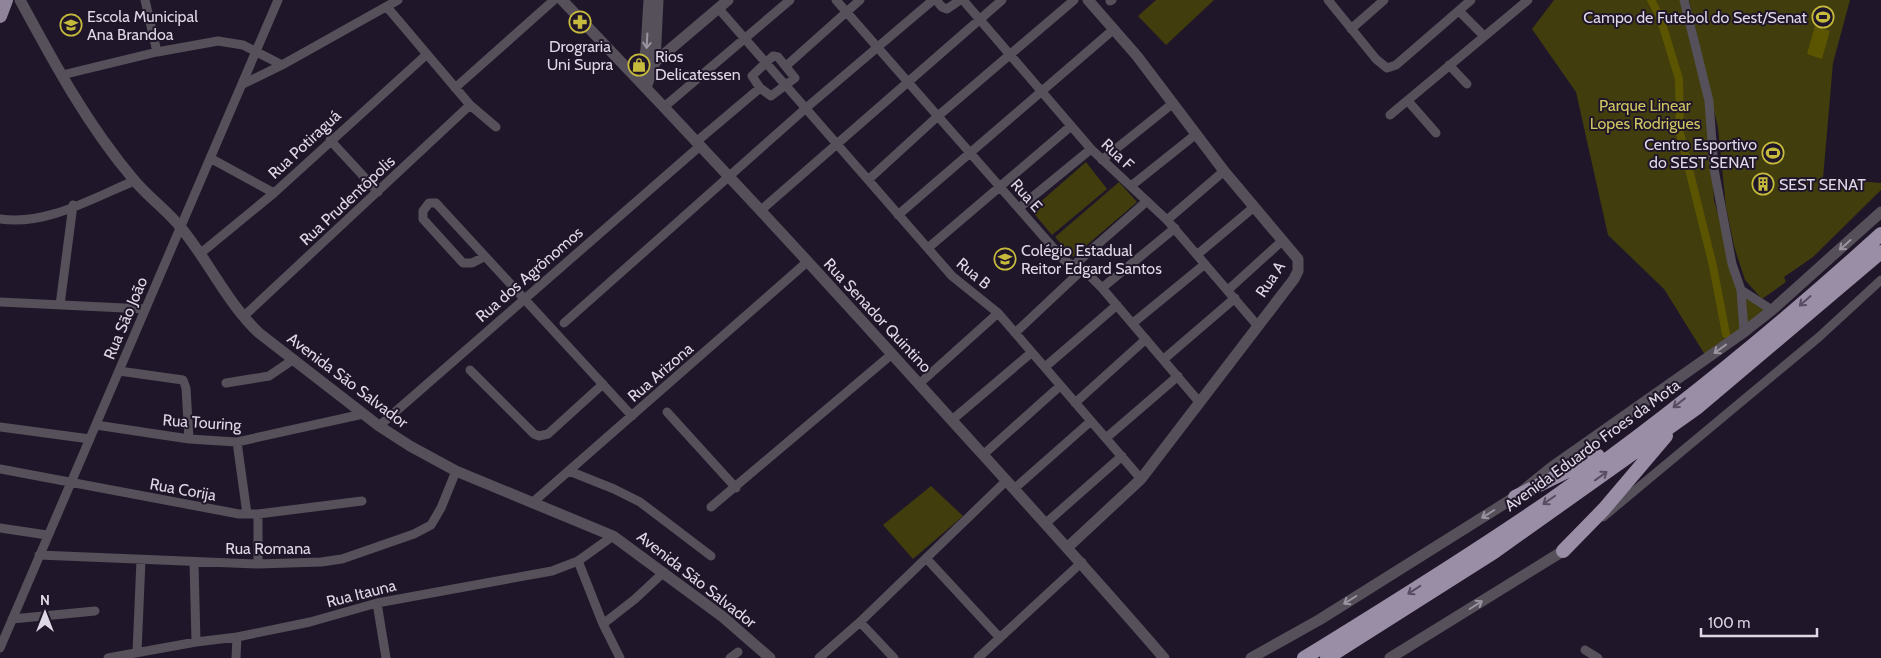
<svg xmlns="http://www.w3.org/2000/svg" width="1881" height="658" font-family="Cabin,sans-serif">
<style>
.green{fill:#413d0d}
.water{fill:#5b5400}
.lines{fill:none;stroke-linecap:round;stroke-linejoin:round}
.canal{stroke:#5b5400;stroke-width:8}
.minor{stroke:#55505a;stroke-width:9}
.tertiary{stroke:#55505a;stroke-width:11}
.primary{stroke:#8f8499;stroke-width:14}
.trunk{stroke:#9a8ea6;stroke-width:14}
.oneway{stroke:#9a94a0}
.oneway2{stroke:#574c61}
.labels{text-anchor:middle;stroke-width:4;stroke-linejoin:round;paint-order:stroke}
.poi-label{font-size:16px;fill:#ded7e5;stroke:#201629;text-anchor:start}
.park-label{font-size:16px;fill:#cfc662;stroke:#201629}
.street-label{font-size:16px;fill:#ded7e5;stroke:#201629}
</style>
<rect width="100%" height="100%" fill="#201629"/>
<path class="green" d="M1156 0H1214L1166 45 1138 16Z
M1554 0H1682L1708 104 1714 200 1732 264 1741 290 1771 310 1707 358 1664 289 1608 235 1576 92 1532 29Z
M1689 0H1850L1833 63 1823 178 1881 183V190L1813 257 1784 277 1786 282 1762 299 1745 280 1734 246 1726 207 1718 128Z
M1086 162 1107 189 1052 235 1031 210Z
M1119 182 1137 202 1073 257 1055 237Z
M931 486 963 516 913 559 883 525Z"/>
<path class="water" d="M1815 26 1830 31 1822 59 1807 54Z"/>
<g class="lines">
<path class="canal" d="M1651 0 1660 17 1679 79 1680 133 1713 266 1726 334"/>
<path class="minor" d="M145 0 157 52
M836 0 1064 260 1089 275 1102 288 1200 403
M936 0 942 7 947 9 960 0
M963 0 1091 149 1167 220 1257 325
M1328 0 1376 59 1387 68 1396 65 1471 0
M1684 0 1709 101 1714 169 1732 264 1741 290 1744 332
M1110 1 1112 0
M387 7 470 105 496 127
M719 9 952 276 998 313 1141 479
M1459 11 1483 35
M1351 29 1384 0
M773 56 778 57 795 78 771 96 760 88 752 76Z
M1449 65 1467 84
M786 66 860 0
M62 75 157 52 218 41 243 45 282 65
M243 84 282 65 398 0
M455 88 554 0
M1408 101 1436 133
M664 107 790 0
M1390 115 1528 0
M330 140 378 192
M696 142 760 88
M210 158 274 193
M1102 160 1172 104
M868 180 938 116 1074 0
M1131 186 1195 135
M1019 208 1091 149
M760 211 1002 0
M898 215 1114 29
M0 219C46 226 93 198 134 181
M1167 220 1224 171
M928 248 1071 126
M201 253 274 193 426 55
M1198 254 1254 207
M484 257 472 263H463L423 219V211L429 203H436L632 416
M1073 266 1147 201
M1102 288 1175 228
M1228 290 1283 240
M1741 290 1772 310
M0 302 145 309
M60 305 73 205
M244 316 470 105
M564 323 806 108 933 0
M1133 323 1205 264
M1015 333 1082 270
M1164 359 1235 298
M1045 367 1117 305
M470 370 534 434 539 436 548 434 603 384
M119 371 183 380 186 388 189 439
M226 383 269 376 294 359
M919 384 998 313
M1075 403 1146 339
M667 412 736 488
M952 420 1031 353
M96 425 189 439 237 442 363 414
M379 426 700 146
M0 427 90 439
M1106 438 1178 376
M237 442 247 514
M984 454 1060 386
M0 469 239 514H258L362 501
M569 471 614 489 640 502 711 556
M1014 489 1091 421
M532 503 807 262
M711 507 892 354
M1603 517 1819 337 1881 280
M1046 523 1122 456
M0 528 47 535
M39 555 258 564 321 562 342 559 414 534 431 525 441 508 456 471
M926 558 1000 638
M578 561 603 624 620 658
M194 563 196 642
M258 564V514
M377 603 386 658
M12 619 95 611
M860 622 894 658
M603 624 635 599 664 572
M0 648 278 0
M1585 650 1598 658
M137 652 141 560
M108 658 196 642 237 637 310 622 377 603 552 571 578 561 613 536
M236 658 237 637
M730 658 738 652
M819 658 860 622 1006 481
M978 658 1082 562"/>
<path class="tertiary" d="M20 0C54 63 88 126 134 180 149 198 168 211 182 229 209 262 228 304 259 333L379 426 410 446 456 471 613 536 723 617 770 658
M562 0C683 126 802 254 919 384 1001 475 1084 565 1164 658
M643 66 655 62 728 0
M642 73 646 49 649 0
M646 88 655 62 658 0
M1068 547 1141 479 1294 279 1298 271V259L1224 171 1137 56 1088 0
M1251 658 1319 620 1515 497 1552 467 1744 332 1772 310 1881 212
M1390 658 1563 551"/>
<path class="primary" d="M0 16 6 0"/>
<path class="trunk" d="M1515 497 1598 456
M1563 551 1604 509 1666 436
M1304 658C1387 607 1469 556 1549 501 1665 420 1776 329 1881 234
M1327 658 1494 552 1698 407 1881 252"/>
</g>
<defs><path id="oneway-shaft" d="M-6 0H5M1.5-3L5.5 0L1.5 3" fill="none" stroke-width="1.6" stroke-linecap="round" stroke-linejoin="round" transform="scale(1.25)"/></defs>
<g class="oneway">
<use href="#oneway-shaft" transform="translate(647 41) rotate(93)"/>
<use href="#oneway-shaft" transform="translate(1845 245) rotate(138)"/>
<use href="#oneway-shaft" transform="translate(1720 349) rotate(144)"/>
<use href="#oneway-shaft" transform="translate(1488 514) rotate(148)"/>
<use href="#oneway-shaft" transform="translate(1350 600) rotate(148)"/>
<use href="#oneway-shaft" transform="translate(1476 605) rotate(-32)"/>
</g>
<g class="oneway2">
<use href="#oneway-shaft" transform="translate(1805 301) rotate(139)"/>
<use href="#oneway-shaft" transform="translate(1679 403) rotate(142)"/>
<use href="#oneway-shaft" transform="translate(1601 476) rotate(-36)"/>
<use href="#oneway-shaft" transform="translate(1549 500) rotate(145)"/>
<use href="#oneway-shaft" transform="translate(1414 590) rotate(147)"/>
</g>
<defs>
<g id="stadium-ring" transform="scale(1.125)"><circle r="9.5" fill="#201629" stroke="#c6bb3c" stroke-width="1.5"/><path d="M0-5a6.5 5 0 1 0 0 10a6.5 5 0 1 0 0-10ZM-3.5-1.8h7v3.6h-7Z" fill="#c6bb3c"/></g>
<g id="pharmacy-ring" transform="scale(1.125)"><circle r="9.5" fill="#201629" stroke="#c6bb3c" stroke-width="1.5"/><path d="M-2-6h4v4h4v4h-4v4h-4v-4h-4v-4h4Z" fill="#c6bb3c"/></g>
<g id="school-ring" transform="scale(1.125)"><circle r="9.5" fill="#201629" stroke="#c6bb3c" stroke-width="1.5"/><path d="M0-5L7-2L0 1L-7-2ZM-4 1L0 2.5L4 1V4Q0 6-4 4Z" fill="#c6bb3c"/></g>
<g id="shop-ring" transform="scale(1.125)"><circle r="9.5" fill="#201629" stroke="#c6bb3c" stroke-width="1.5"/><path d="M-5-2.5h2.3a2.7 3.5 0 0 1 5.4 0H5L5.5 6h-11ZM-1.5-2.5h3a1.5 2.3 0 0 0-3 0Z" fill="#c6bb3c"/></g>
<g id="building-ring" transform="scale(1.125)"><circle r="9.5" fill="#201629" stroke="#c6bb3c" stroke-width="1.5"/><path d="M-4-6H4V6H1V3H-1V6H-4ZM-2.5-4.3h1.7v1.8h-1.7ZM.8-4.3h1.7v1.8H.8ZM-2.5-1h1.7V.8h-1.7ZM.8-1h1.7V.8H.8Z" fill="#c6bb3c"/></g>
</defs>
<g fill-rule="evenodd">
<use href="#stadium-ring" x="1823" y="17"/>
<use href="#pharmacy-ring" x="580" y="22"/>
<use href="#school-ring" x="71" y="25"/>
<use href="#shop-ring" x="639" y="65"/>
<use href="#stadium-ring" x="1773" y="153"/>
<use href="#building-ring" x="1763" y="184"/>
<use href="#school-ring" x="1005" y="259"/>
</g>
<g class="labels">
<g class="poi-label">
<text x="87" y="22">Escola Municipal<tspan x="87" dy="18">Ana Brandoa</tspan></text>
<text x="1807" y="23" text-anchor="end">Campo de Futebol do Sest/Senat</text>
<text x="580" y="52" text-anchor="middle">Drograria<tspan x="580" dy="18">Uni Supra</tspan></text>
<text x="655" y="62">Rios<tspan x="655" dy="18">Delicatessen</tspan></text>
<text x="1757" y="150" text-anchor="end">Centro Esportivo<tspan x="1757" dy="18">do SEST SENAT</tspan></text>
<text x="1779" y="190">SEST SENAT</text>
<text x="1021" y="256">Colégio Estadual<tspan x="1021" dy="18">Reitor Edgard Santos</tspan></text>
</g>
<g class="park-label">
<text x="1645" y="111">Parque Linear<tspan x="1645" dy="18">Lopes Rodrigues</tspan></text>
</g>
<g class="street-label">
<text transform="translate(304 144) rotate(-43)" y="6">Rua Potiraguá</text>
<text transform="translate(1118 154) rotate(43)" y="6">Rua F</text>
<text transform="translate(1027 195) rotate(48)" y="6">Rua E</text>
<text transform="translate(347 200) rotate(-43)" y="6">Rua Prudentôpolis</text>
<text transform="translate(974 273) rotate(40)" y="6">Rua B</text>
<text transform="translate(529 274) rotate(-41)" y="6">Rua dos Agrônomos</text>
<text transform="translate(1270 279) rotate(-56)" y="6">Rua A</text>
<text transform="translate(878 315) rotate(47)" y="6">Rua Senador Quintino</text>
<text transform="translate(125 318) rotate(-67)" y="6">Rua São João</text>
<text transform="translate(660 372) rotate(-41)" y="6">Rua Arizona</text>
<text transform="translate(348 380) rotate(37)" y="6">Avenida São Salvador</text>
<text transform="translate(202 422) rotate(4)" y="6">Rua Touring</text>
<text transform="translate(1592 445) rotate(-36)" y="6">Avenida Eduardo Froes da Mota</text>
<text transform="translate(183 489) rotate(10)" y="6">Rua Corija</text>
<text x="268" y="554">Rua Romana</text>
<text transform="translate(697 579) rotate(38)" y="6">Avenida São Salvador</text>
<text transform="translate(361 593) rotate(-14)" y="6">Rua Itauna</text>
</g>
</g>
<g transform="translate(45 613)" stroke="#201629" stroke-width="4" paint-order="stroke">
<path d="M0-4L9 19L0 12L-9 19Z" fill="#ded7e5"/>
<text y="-8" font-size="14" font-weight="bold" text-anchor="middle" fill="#ded7e5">N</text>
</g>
<path d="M1701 628v8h116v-8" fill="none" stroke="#ded7e5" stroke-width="2.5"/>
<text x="1708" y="628" font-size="15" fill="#ded7e5" stroke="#201629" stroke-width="4" paint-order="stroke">100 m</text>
</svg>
